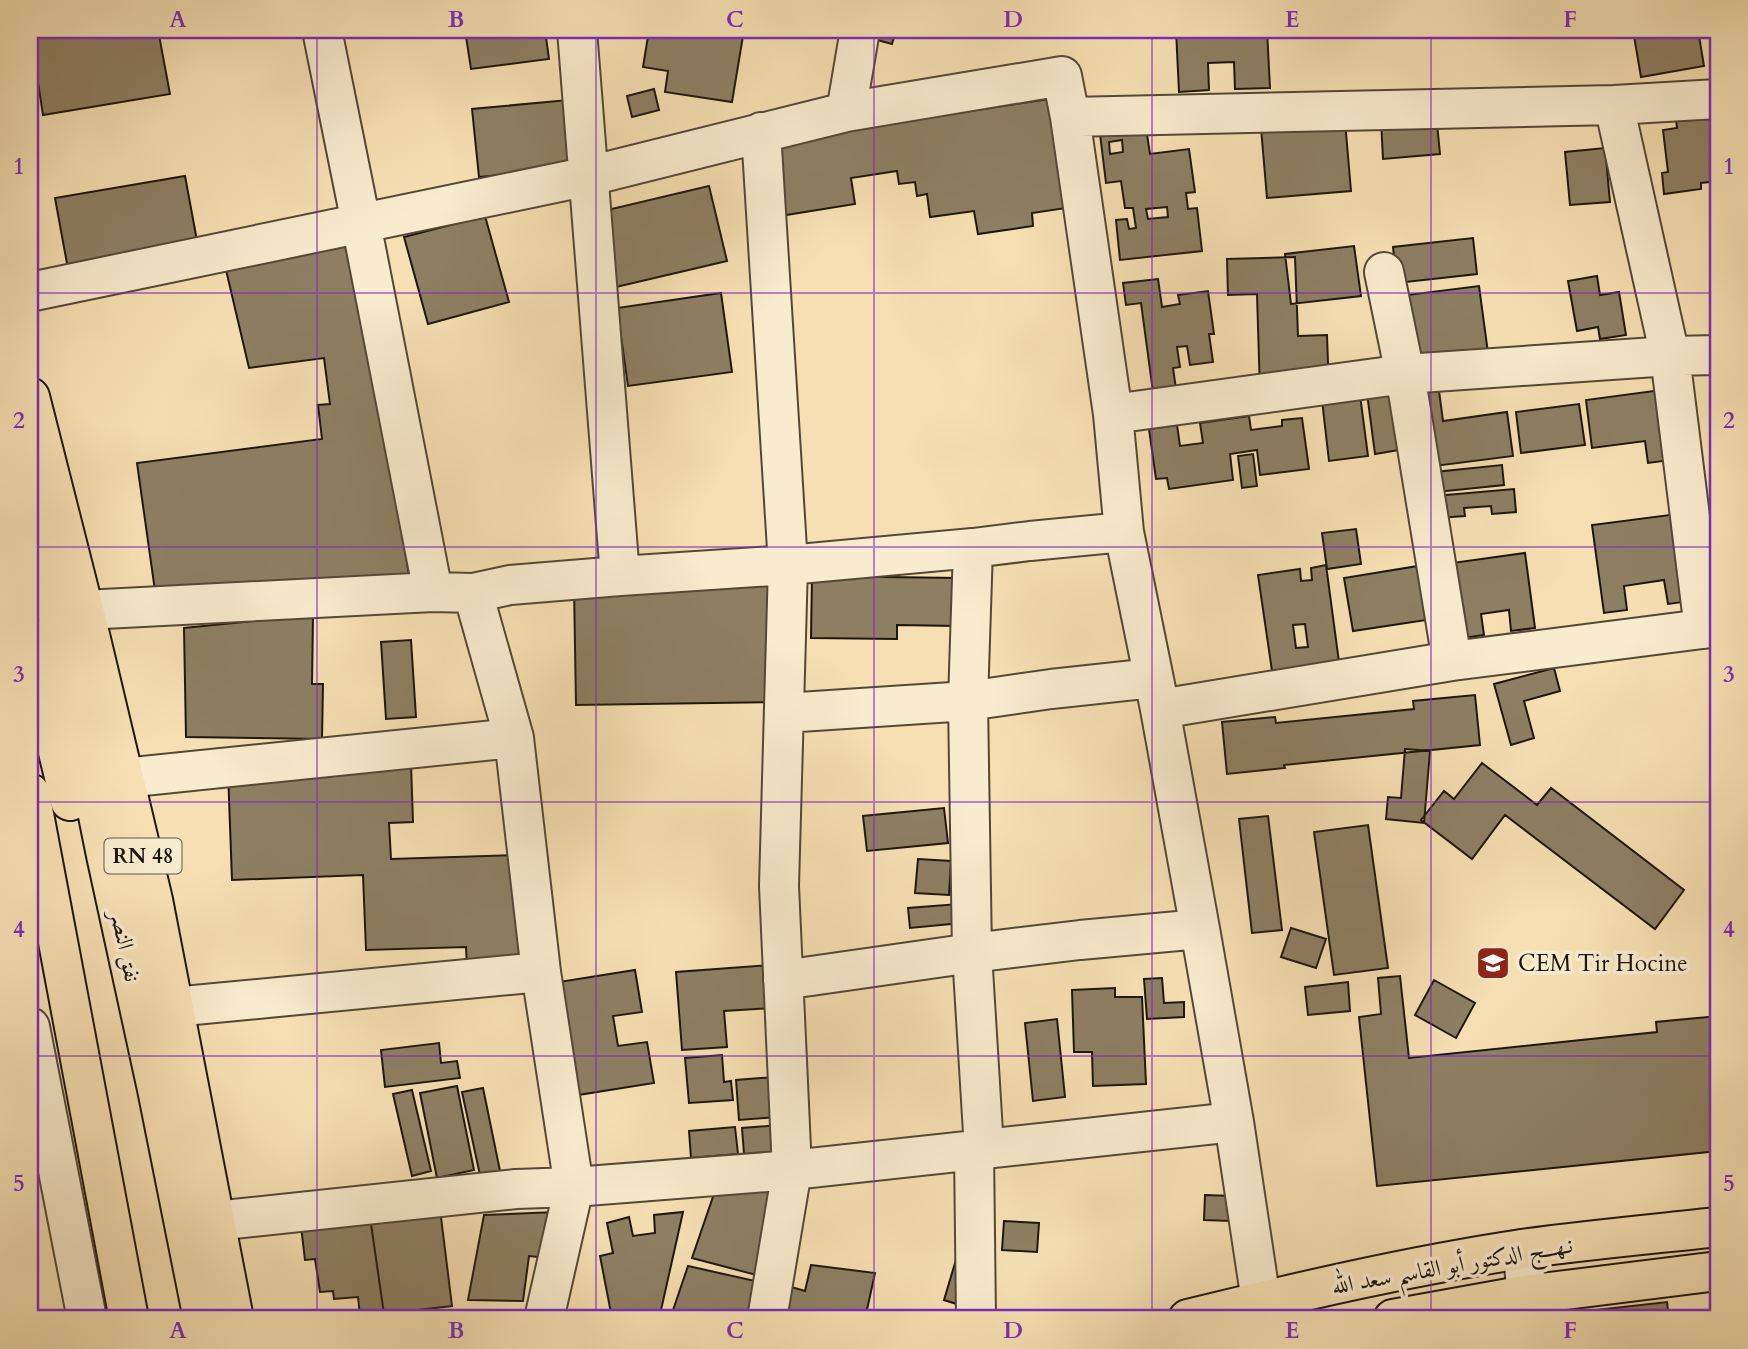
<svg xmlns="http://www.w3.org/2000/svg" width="1748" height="1349" font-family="Cardo,Amiri,serif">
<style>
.building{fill:#8e7f63;stroke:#1d160d;stroke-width:2;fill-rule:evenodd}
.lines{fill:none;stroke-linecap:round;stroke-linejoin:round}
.minor-casing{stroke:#534836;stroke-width:42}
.major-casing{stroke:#1d160d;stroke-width:42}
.highway-casing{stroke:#1d160d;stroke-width:42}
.minor{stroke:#f9ebce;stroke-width:38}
.major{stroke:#f6e0b3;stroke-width:38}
.highway{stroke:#f6e0b3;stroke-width:38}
.grid{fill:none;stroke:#7b2cbf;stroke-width:2;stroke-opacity:0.55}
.labels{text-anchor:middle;stroke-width:7;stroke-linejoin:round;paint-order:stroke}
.shield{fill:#f9ebce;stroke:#5f5647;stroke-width:2}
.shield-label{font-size:21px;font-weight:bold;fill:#1d160d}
.street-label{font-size:23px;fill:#1d160d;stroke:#f9ebce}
.poi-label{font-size:23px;fill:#1d160d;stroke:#f9ebce;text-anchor:start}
.neatline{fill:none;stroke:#7b2cbf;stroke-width:2.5}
.grid-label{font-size:23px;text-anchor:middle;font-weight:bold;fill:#7b2cbf}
</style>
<rect width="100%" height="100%" fill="#f6e0b3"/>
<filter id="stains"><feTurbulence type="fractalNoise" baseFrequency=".00286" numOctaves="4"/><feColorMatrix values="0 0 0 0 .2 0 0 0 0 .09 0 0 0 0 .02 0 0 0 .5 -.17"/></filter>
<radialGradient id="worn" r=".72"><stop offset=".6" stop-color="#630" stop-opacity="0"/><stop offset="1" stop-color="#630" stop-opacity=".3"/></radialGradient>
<path class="building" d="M30 30H158L170 94 43 115Z
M407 30H462L409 37Z
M465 30H545L549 59 471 69Z
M649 30H744L732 102 665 92 668 71 643 67Z
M868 30H896L892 44 866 37Z
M1176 30H1267L1270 88 1235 89 1234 62 1208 63 1209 90 1179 92Z
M1633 30H1698L1704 66 1641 77Z
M654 89 659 110 632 117 627 96Z
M1056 98 1073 207 1032 213 1033 226 978 234 974 211 930 217 927 194 917 196 915 182 899 184 897 171 851 178 855 204 786 215 775 140Z
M568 100 575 168 479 177 472 109Z
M1718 102V181L1701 183V189L1664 194 1662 173 1668 172 1663 130 1677 128 1675 110Z
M1381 120 1437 123 1440 154 1383 159Z
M1345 121 1351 191 1267 198 1261 128Z
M1146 128 1150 154 1189 149 1195 192 1186 193 1188 209 1197 208 1202 251 1120 260 1116 220 1127 219 1129 229 1136 228 1133 208H1125L1121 181 1106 183 1100 134ZM1122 140 1123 152 1110 154 1109 142ZM1167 207 1168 217 1148 219 1146 209Z
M1605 148 1610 202 1570 205 1565 152Z
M185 176 198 246 68 269 55 198Z
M709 186 727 261 616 287 599 212Z
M485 216 509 302 428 324 404 237Z
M1473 238 1477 274 1397 283 1393 247Z
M354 241 409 575 157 605 137 463 322 439 318 405 330 404 324 358 249 368 226 270Z
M1354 246 1361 296 1291 304 1285 254Z
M1295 257 1298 336 1327 335 1329 390 1260 392 1257 294 1228 295 1227 259Z
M1597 276 1600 295 1619 292 1626 335 1600 339 1598 327 1577 331 1568 281Z
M1158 279 1162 307 1180 304 1178 295 1208 291 1214 334H1209L1213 362 1190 365 1187 346 1177 347 1180 367 1173 368 1176 389 1153 392 1141 303 1126 305 1123 283Z
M1479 286 1488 353 1408 363 1399 296Z
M721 293 732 372 628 386 617 308Z
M1397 389 1405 449 1375 454 1367 393Z
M1661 390 1671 460 1648 463 1645 441 1592 448 1586 400Z
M1439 391 1443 421 1507 412 1513 456 1427 467 1417 394Z
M1360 395 1368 456 1329 461 1322 400Z
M1579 404 1585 445 1521 453 1516 412Z
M1249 416 1251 430 1282 426V420L1302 418 1309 469 1260 475 1257 450 1230 454 1233 480 1169 489 1167 478 1156 479 1149 429 1177 425 1180 446 1203 443 1200 423Z
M1253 454 1257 486 1242 488 1238 456Z
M1502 465 1504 485 1437 492 1435 472Z
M1514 489 1516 512 1492 514 1491 506 1464 508 1465 516 1437 518 1435 496Z
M1685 513 1698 600 1668 604 1664 580 1624 586 1627 610 1604 613 1592 525Z
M1356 529 1361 564 1327 569 1322 533Z
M1525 553 1535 628 1511 631 1509 610 1481 614 1484 635 1456 639 1445 564Z
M1326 565 1339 662 1272 671 1258 575 1300 569 1301 581 1312 580 1311 568ZM1305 624 1308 647 1296 648 1293 625Z
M1424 565 1433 619 1353 631 1344 578Z
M812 576 958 578 957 626 897 625V639L811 638Z
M774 583 776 702 576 705 574 587Z
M313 615 312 684H323L322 739 186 737 184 628Z
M411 640 416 717 386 719 381 642Z
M1554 668 1560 691 1524 701 1534 738 1511 745 1494 684Z
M1475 695 1480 745 1284 765 1285 768 1227 774 1222 722 1275 717 1276 723 1414 709 1413 701Z
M1405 749 1430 751 1424 823 1386 819 1388 797 1401 798Z
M1482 763 1537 805 1551 788 1684 890 1655 929 1505 815 1472 859 1421 820 1444 791 1454 799Z
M411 764 413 822 389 823 391 859 517 855 521 966 467 968 466 947 366 950 363 875 232 880 228 771Z
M944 808 948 843 867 851 863 816Z
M1268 816 1282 930 1252 933 1239 819Z
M1368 825 1388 968 1334 975 1314 832Z
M918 859 951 861 949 895 915 893Z
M959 904 961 923 910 928 908 908Z
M1291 928 1326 939 1316 968 1281 957Z
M770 965 774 1008 724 1011 727 1047 682 1050 676 972Z
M635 970 642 1012 613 1016 618 1046 647 1042 654 1083 578 1095 559 982Z
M1400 976 1409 1058 1657 1032 1656 1022 1718 1016V1151L1377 1186 1359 1017 1381 1014 1378 978Z
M1162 978 1164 1003 1184 1002V1017L1147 1019 1144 979Z
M1434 980 1475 1003 1456 1038 1415 1015Z
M1348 982 1350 1011 1308 1015 1305 987Z
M1115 988V997H1142L1146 1084 1093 1086 1092 1052H1074L1072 990Z
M1057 1019 1065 1097 1033 1101 1025 1023Z
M439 1043 441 1063 457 1061 460 1078 385 1087 381 1050Z
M722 1055 724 1082 731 1081 733 1100 689 1103 685 1058Z
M774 1077 777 1117 739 1120 736 1080Z
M457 1086 474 1170 437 1178 420 1093Z
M483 1088 500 1171 480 1175 462 1092Z
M412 1090 431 1171 412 1176 393 1094Z
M781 1125 783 1151 744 1154 742 1128Z
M735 1127 738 1154 691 1158 689 1131Z
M781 1185 764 1277 692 1258 716 1188Z
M1205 1195 1232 1196 1231 1221 1204 1220Z
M440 1209 452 1306 384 1314 370 1217Z
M556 1212 548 1258 529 1256 523 1301 468 1300 484 1215Z
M683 1212 659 1319H590V1317L611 1313 600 1256 613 1253 607 1223 629 1217 633 1236 655 1233 654 1215Z
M370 1217 384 1314 360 1316 358 1297 334 1299 333 1291 320 1292 315 1259 305 1260 301 1226Z
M1004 1221 1039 1223 1037 1252 1002 1250Z
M958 1253 966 1307 944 1300Z
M811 1265 875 1273 865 1319H780L788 1286 805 1291Z
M688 1266 764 1283 752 1319H670Z
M1667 1302 1669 1319H1589L1588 1311Z"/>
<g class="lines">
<g class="minor-casing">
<path id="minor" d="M322 30 361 223 433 592
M577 30 620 576
M1614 105 1670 356 1704 629
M846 112 860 30
M1070 117 1614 105 1718 99
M761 132 788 565 779 886 792 1170 767 1319
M1384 272 1405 374 1452 661
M30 292 589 176 846 112 1062 76 1070 117 1113 414 1124 532 1160 709 1200 929 1234 1122 1261 1301
M1113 414 1405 374 1670 356 1718 355
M973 548 968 701 972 953 984 1149
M473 593 514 738 541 972 574 1187 544 1319
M84 610 433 592 473 593 510 585 620 576 788 565 973 548 1030 541 1124 532
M1160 709 1452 661 1718 627
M784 713 968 701 1051 689 1153 678
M124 778 514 738
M783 980 972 953 1080 940 1200 929
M173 1007 541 972
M30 1027 87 1319
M974 1150 976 1319
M215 1221 516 1189 574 1187 792 1170 1234 1122
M1523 1249 1528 1319"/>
</g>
<g class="major-casing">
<path id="major" d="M43 450C37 473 36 495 38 518L106 855 157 1089 203 1319
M30 637 70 801
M1188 1319C1298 1292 1409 1266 1522 1249 1587 1240 1653 1234 1718 1227
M1393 1319 1526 1295 1718 1271"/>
</g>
<g class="highway-casing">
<path id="highway" d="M30 397 84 610 153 900 234 1319
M30 793 129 1319"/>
</g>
<use href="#minor" class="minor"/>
<use href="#major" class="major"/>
<use href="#highway" class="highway"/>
</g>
<path class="grid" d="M317 30V1319M596 30V1319M874 30V1319M1152 30V1319M1431 30V1319M30 293H1718M30 547H1718M30 802H1718M30 1056H1718"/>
<defs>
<g id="school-square" transform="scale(1.75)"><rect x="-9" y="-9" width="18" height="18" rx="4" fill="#8f2418" stroke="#f9ebce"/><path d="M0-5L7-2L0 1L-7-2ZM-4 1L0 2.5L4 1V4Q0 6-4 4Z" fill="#fff"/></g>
</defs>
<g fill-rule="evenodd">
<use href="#school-square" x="1493" y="963"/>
</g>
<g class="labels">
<rect class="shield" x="104.5" y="838.5" width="77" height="35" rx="5"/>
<g class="shield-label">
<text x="143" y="863">RN 48</text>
</g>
<g class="street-label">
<text transform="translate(126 946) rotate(78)" y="8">نفق النصر</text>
<text transform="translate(1452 1265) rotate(-10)" y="8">نـهـــج الدكتور أبو القاسم سعد الله</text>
</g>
<g class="poi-label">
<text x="1518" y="971">CEM Tir Hocine</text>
</g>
</g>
<rect width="1748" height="1349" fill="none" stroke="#f6e0b3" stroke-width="77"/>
<rect x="38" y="38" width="1672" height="1272" class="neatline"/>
<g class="grid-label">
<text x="178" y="27">A</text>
<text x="456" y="27">B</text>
<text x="735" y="27">C</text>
<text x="1013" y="27">D</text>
<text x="1292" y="27">E</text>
<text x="1570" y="27">F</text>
<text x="19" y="174">1</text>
<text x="1729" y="174">1</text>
<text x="19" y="428">2</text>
<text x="1729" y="428">2</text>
<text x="19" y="682">3</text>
<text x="1729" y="682">3</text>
<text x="19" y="937">4</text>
<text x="1729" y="937">4</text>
<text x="19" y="1191">5</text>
<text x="1729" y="1191">5</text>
<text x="178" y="1338">A</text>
<text x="456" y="1338">B</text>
<text x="735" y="1338">C</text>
<text x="1013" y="1338">D</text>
<text x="1292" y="1338">E</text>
<text x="1570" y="1338">F</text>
</g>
<rect width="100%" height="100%" filter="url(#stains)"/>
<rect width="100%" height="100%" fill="url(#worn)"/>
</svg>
